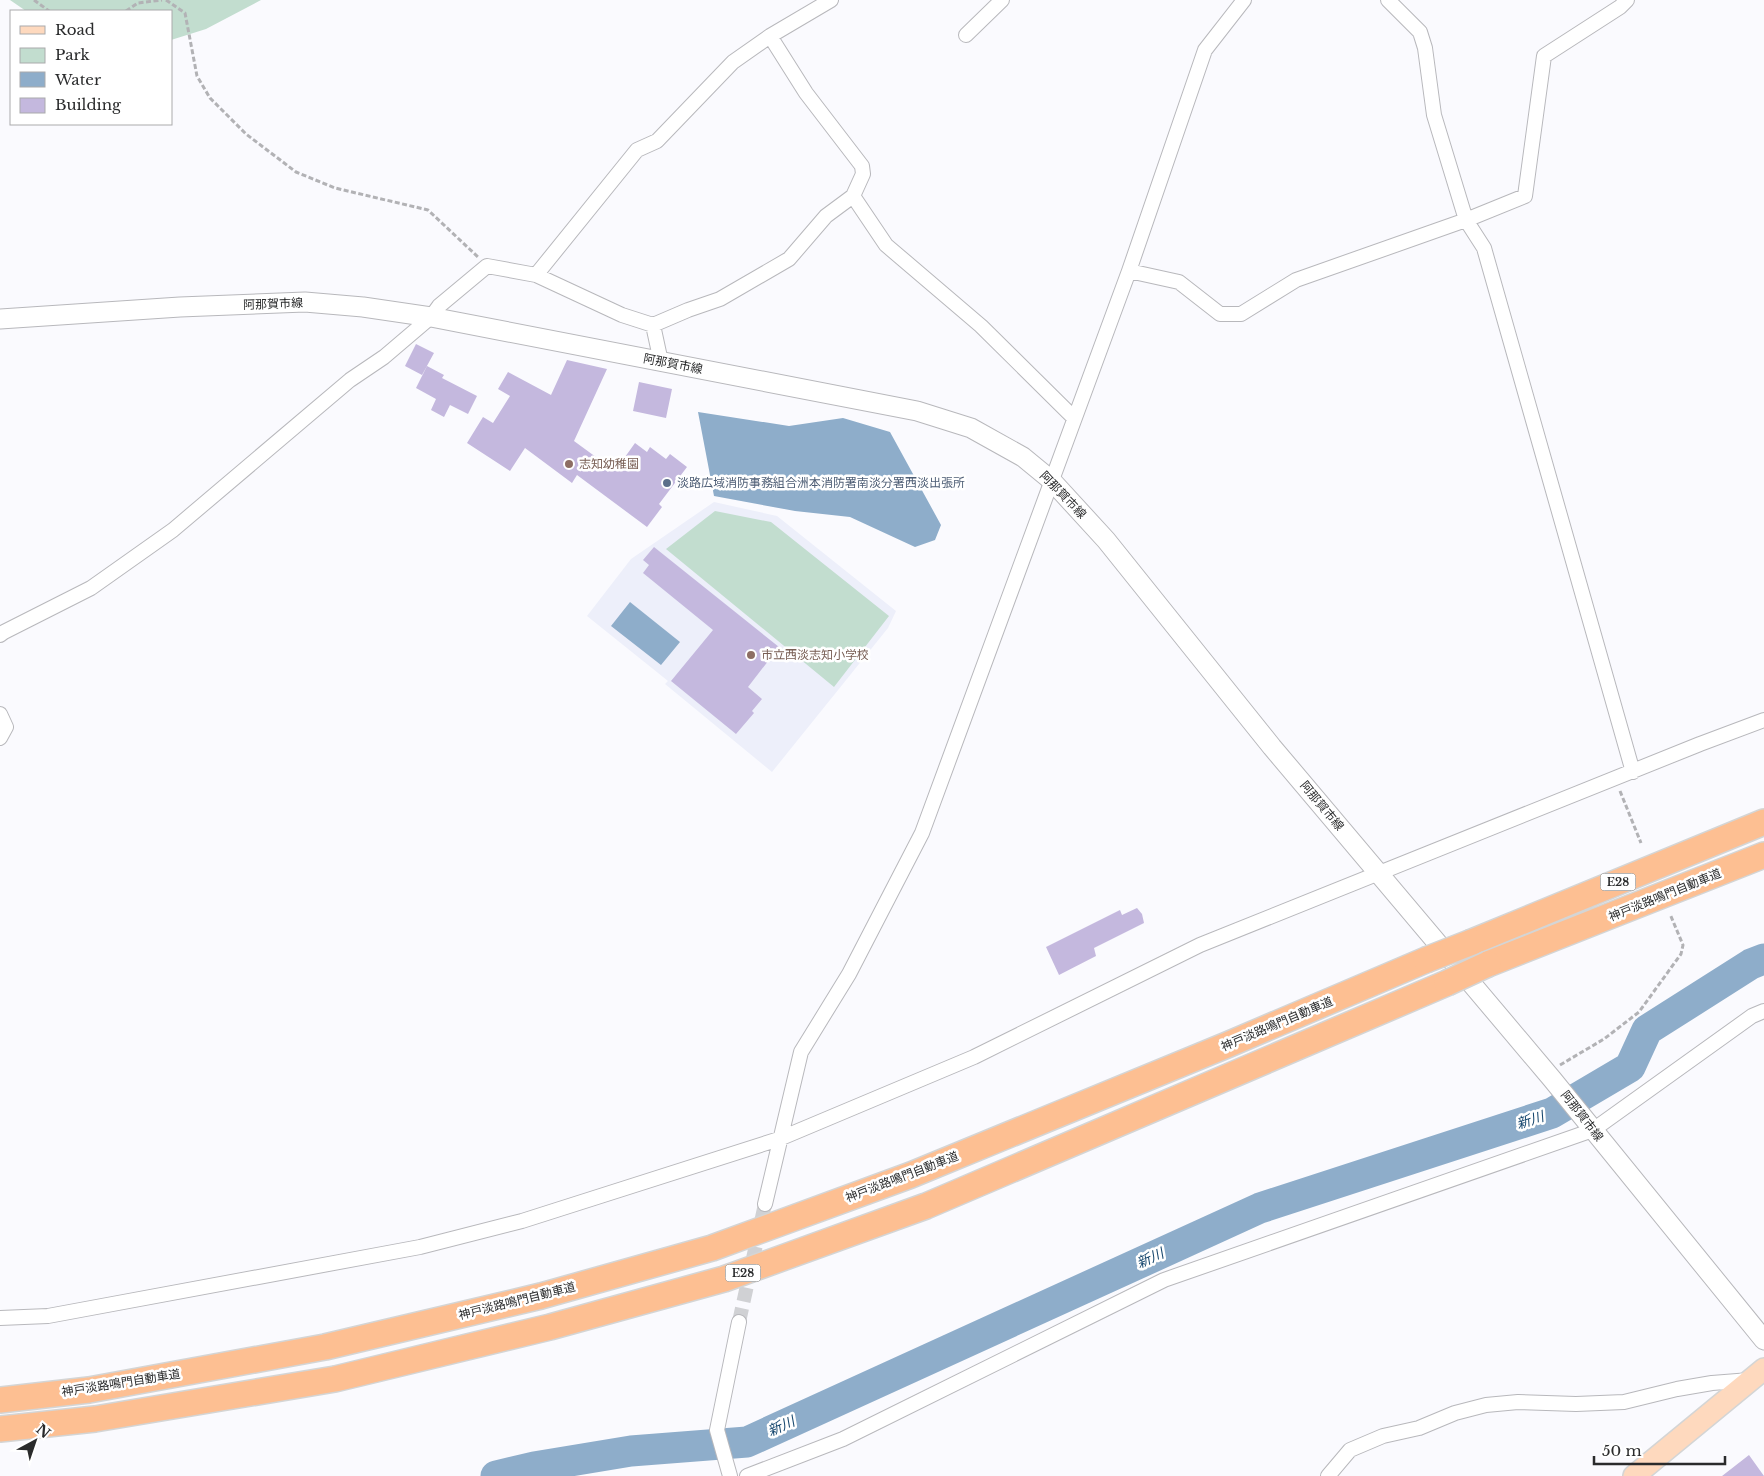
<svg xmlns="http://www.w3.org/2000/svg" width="1764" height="1476" font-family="'Libre Baskerville','Noto Sans JP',serif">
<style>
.built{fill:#edeffa}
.green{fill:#c2ddcf}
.water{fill:#8eadca}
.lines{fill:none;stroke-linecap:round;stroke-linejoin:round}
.river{stroke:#8eadca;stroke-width:31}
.building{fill:#c4b8de}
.minor-tunnel{stroke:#d0d1d4;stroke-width:14;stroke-dasharray:14 7;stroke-linecap:butt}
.minor-casing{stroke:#b8b8bc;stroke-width:16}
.secondary-casing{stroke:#b8b8bc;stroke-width:21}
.primary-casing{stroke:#d4d5d5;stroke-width:24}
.motorway-casing{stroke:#d4d5d5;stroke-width:28}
.path{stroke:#b2b2b5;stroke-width:3;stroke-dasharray:5 2.5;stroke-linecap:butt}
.minor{stroke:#fff;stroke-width:14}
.secondary{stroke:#fff;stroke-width:19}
.primary{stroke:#fed9be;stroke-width:21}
.motorway{stroke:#fdbf92;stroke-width:25}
.motorway-bridge-casing{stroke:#d4d5d5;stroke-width:28;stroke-linecap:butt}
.motorway-bridge{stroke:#fdbf92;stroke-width:25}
.education-dot{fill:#8d6e63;stroke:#fff;stroke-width:2}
.service-dot{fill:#5c6f8a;stroke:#fff;stroke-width:2}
.labels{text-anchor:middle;stroke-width:5;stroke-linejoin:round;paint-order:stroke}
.shield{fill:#fff;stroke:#6a6b6b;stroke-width:1}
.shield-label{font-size:11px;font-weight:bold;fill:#2a2b2c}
.street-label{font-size:12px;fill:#2a2b2c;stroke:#fff}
.education-label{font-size:12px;fill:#785e54;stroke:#fff;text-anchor:start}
.service-label{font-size:12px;fill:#4e5e75;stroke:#fff;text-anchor:start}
.water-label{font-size:14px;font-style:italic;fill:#15466d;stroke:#fff}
</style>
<rect width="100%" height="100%" fill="#fafafe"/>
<path class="built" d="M714 502 777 516 896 611 888 628 772 772 665 684 668 681 587 616 631 559Z"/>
<path class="green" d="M10 0H261L206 29 171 40V11H26Z
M715 511 771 522 889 616 834 687 666 549Z"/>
<path class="water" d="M698 412 789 426 843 418 890 432 941 525 935 540 915 547 850 517 795 511 714 496Z
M630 602 680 642 661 665 611 626Z"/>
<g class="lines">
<path class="river" d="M496 1476 534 1467 631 1451 747 1442 1260 1208 1552 1113 1630 1067 1647 1030 1751 964 1764 959"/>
</g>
<path class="building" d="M416 344 434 353 422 375 405 366Z
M567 360 607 369 574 441 615 471 635 443 647 452 650 447 666 459 670 454 687 467 659 504 662 507 647 527 577 475 572 483 525 448 510 471 467 443 483 417 493 423 510 396 498 389 508 372 551 395Z
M427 366 444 375 442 378 477 396 468 414 450 405 444 417 431 410 436 399 416 388Z
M639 382 672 389 666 418 633 411Z
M654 547 779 647 748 687 762 699 752 711 754 713 736 734 671 681 713 630 643 573 649 565 643 560Z
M1137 908 1142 914 1144 923 1094 948 1096 956 1059 975 1046 947 1120 910 1122 915Z
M1749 1455 1764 1476H1722Z"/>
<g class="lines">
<path class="minor-tunnel" d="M739 1322 765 1204"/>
<g class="minor-casing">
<path id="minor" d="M1388 0 1420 32 1425 48 1434 115 1466 220 1484 248 1633 772
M966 35 1002 0
M853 196 886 245 981 326 1074 418
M1129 271 1179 282 1220 314H1241L1296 280 1466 220 1525 196 1544 56 1620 7 1627 0
M536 275 637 150 657 141 733 62 770 36
M653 325 661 362
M0 635 4 632 91 588 173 530 350 380 384 357 431 317 439 306 487 266 536 275 622 315 653 325 688 310 720 299 789 259 826 216 853 196 863 174 862 166 806 93 770 36 831 0
M0 714 6 727 0 738
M765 1204 801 1052 849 974 922 833 1129 271 1205 50 1244 0
M0 1318 48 1316 420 1247 522 1221 779 1139 974 1057 1200 945 1700 744 1764 720
M730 1476 717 1430 739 1322
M747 1476 843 1439 1164 1280 1593 1130 1752 1016 1764 1011
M1328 1476 1350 1450 1383 1436 1419 1428 1455 1413 1486 1405 1518 1402 1576 1404 1624 1402 1677 1389 1712 1383 1750 1380"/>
</g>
<g class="secondary-casing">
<path id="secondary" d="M0 319 180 307 305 302 363 307 431 317 917 411 971 428 1023 457 1051 480 1106 540 1272 747 1552 1079 1764 1340"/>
</g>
<g class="primary-casing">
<path id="primary" d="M1634 1476 1764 1369"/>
</g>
<g class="motorway-casing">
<path id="motorway" d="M1472 942 1764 822
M1488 964 1764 855
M0 1400 89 1390 325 1347 541 1296 712 1248 911 1175 1227 1045 1426 960
M0 1429 95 1419 335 1379 550 1327 724 1279 926 1206 1447 983"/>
</g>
<path class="path" d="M34 0 49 11
M166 0 185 13 197 76 210 98 246 134 296 172 335 188 428 210 478 257
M126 11 138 3 162 0
M1620 791 1641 843
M1560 1065 1604 1039 1639 1012 1681 954 1683 945 1670 914"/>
<use href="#minor" class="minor"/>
<use href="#secondary" class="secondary"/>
<use href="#primary" class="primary"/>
<use href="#motorway" class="motorway"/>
<g class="motorway-bridge-casing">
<path id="motorway-bridge" d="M1426 960 1472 942
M1447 983 1488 964"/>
</g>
<use href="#motorway-bridge" class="motorway-bridge"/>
</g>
<g class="education-dot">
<circle cx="569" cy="464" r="5"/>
<circle cx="751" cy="655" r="5"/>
</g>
<circle class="service-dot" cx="667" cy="483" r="5"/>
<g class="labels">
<g class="shield">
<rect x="1600.5" y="873.5" width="35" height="17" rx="4"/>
<rect x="725.5" y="1264.5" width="35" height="17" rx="4"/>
</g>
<g class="shield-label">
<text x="1618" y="886">E28</text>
<text x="743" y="1277">E28</text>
</g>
<g class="street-label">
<text transform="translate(273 304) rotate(-2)" y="4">阿那賀市線</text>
<text transform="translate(673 364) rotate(11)" y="4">阿那賀市線</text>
<text transform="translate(1063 495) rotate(46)" y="4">阿那賀市線</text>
<text transform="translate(1322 806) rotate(50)" y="4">阿那賀市線</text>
<text transform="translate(1665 895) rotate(-22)" y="4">神戸淡路鳴門自動車道</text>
<text transform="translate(1277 1024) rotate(-23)" y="4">神戸淡路鳴門自動車道</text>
<text transform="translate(1582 1116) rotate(52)" y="4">阿那賀市線</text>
<text transform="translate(902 1177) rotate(-21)" y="4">神戸淡路鳴門自動車道</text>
<text transform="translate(517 1301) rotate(-14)" y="4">神戸淡路鳴門自動車道</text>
<text transform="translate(121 1383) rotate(-9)" y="4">神戸淡路鳴門自動車道</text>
</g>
<g class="education-label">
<text x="579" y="468">志知幼稚園</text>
<text x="761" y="659">市立西淡志知小学校</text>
</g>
<g class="service-label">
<text x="677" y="487">淡路広域消防事務組合洲本消防署南淡分署西淡出張所</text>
</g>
<g class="water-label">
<text transform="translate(1530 1120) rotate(-18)" y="5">新川</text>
<text transform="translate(1150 1258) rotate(-24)" y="5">新川</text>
<text transform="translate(781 1426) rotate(-24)" y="5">新川</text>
</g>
</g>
<rect x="10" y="10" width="162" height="115" fill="#ffffff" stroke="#aaaaab"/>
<rect x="20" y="26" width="25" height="8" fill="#fed9be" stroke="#aaaaab"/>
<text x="55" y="35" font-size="15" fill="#2a2b2c">Road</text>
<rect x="20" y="48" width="25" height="15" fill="#c2ddcf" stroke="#aaaaab"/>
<text x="55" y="60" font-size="15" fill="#2a2b2c">Park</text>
<rect x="20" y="72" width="25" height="15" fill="#8eadca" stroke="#aaaaab"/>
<text x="55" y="85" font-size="15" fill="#2a2b2c">Water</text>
<rect x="20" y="98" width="25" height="15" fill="#c4b8de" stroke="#aaaaab"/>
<text x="55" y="110" font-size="15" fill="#2a2b2c">Building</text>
<g transform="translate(35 1441) rotate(40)" stroke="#ffffff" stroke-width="4" paint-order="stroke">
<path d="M0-4L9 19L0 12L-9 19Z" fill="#2a2b2c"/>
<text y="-8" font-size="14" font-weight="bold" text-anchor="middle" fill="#2a2b2c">N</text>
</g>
<path d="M1594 1456v8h131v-8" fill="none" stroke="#2a2b2c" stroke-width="2.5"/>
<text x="1602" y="1456" font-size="15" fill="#2a2b2c" stroke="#ffffff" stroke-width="4" paint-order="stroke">50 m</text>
</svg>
